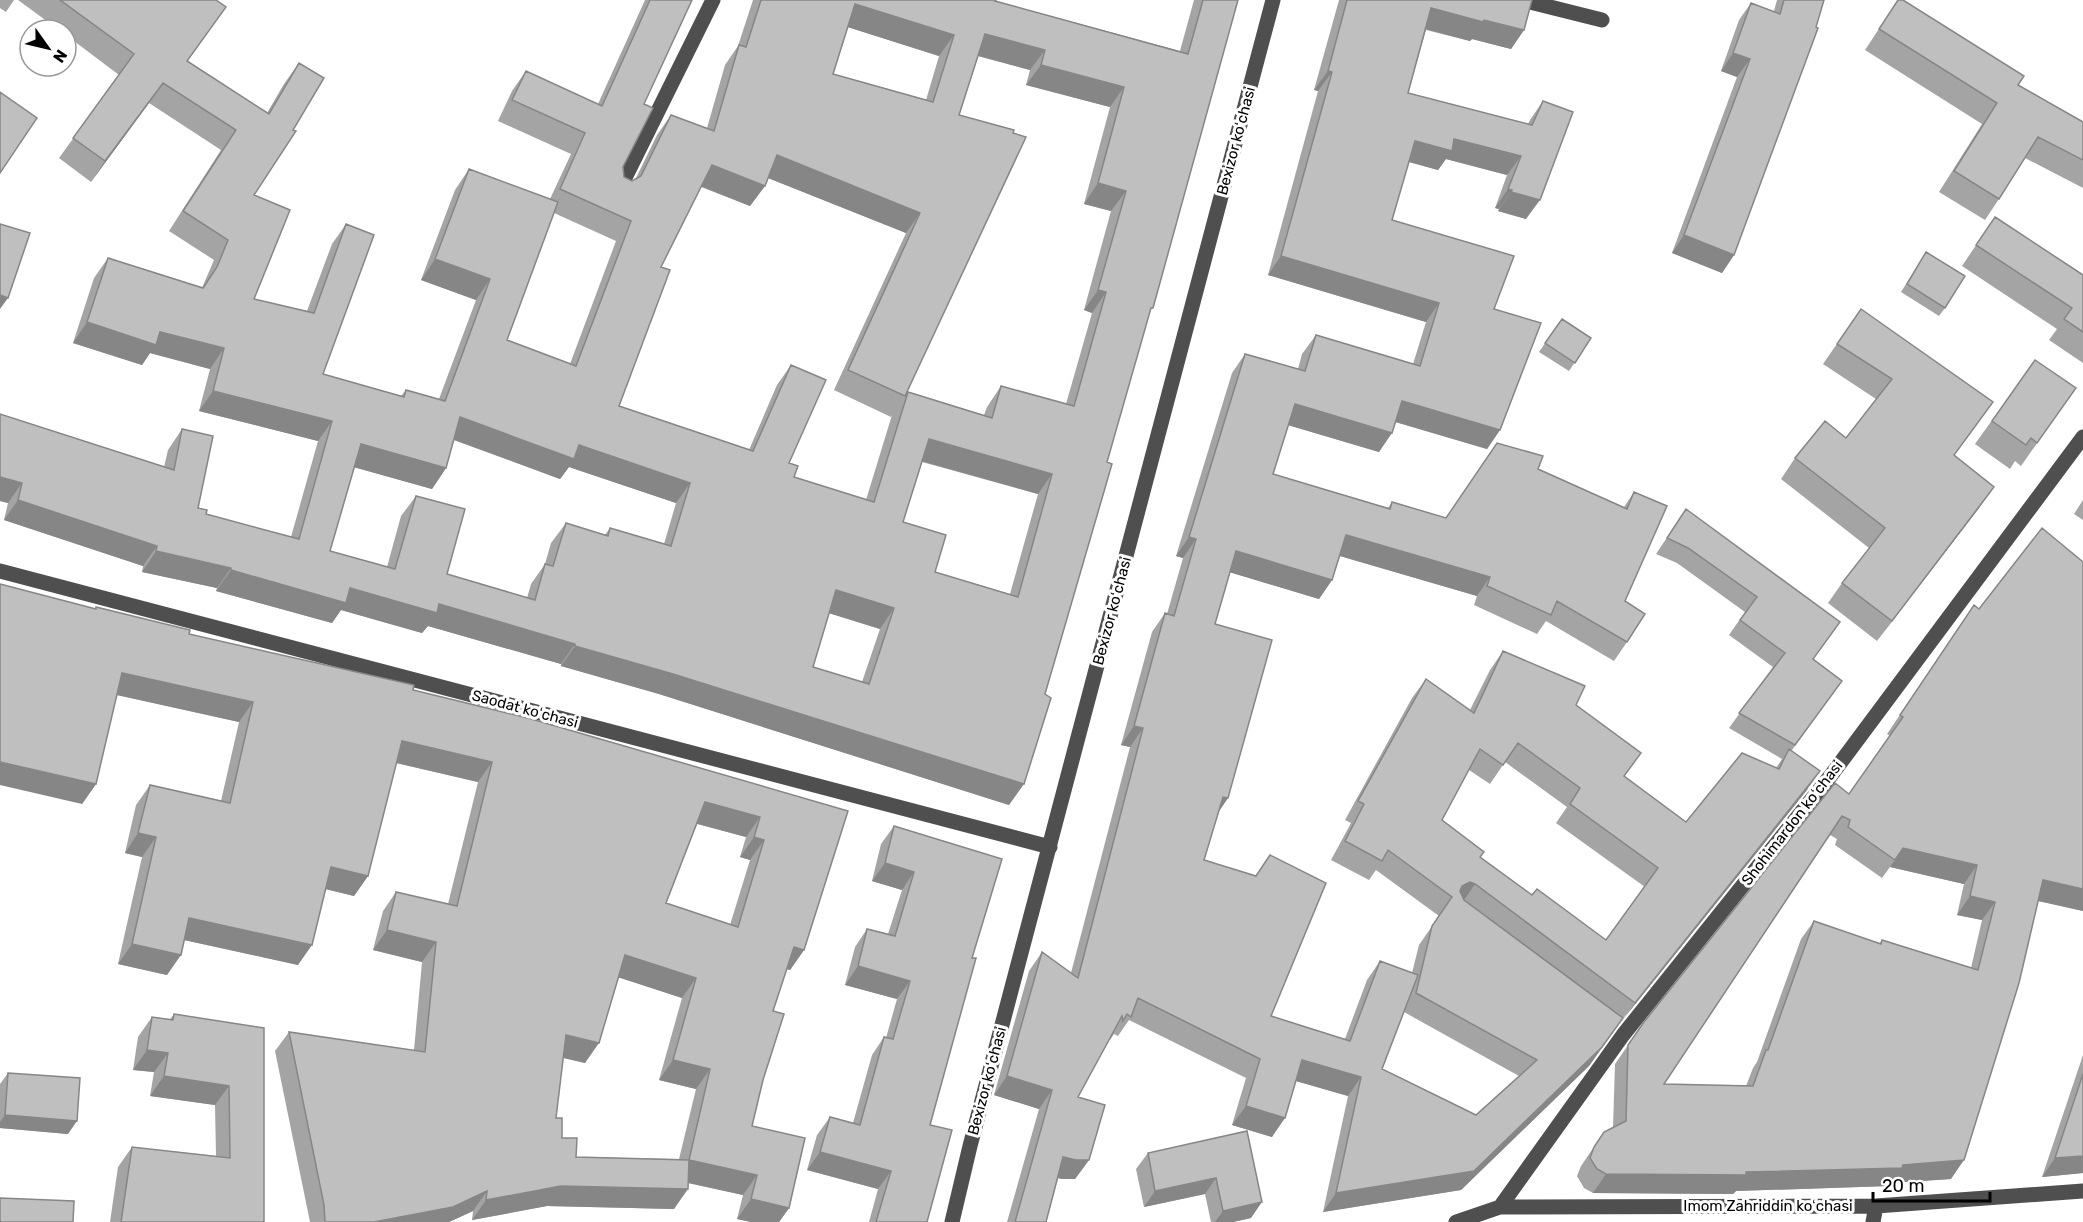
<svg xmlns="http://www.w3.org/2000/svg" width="2083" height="1222" font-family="Rubik,sans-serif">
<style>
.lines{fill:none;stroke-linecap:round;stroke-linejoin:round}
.minor{stroke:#4f4f4f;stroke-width:15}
.wall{fill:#a4a4a4;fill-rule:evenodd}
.shaded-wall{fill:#868686}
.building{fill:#bfbfbf;stroke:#868686;stroke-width:1.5;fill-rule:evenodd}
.labels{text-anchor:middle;stroke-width:6;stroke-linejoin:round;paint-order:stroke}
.street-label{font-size:15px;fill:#000;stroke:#fff}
</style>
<rect width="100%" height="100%" fill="#fff"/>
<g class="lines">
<path class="minor" d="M1522 0 1602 20
M618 192 713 0
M0 571 1050 847
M1500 1207 1623 1035 1832 774 2083 437
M952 1222 970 1146 1273 0
M1456 1222 1500 1207 1876 1206 2083 1191
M1873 1222 1876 1206"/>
</g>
<path class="wall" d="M0 0H14L6 12 0 8Z
M18 0H216L187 61 267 113 284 84 299 63 254 195V299L307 311 332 244 346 224 323 374 401 396 406 390 439 399 476 300 421 280 455 190 469 169 550 199 571 154 498 121 512 91 526 71 598 104 645 0H692L644 104 623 167 624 177 632 181 635 180 657 135 671 115 707 128 725 65 738 46 753 0H996L995 1 1180 51 1194 0H1238L1009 805 659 694 561 666V664L428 626 422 633 341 610 332 623 216 591 217 588 142 572 143 566 4 520 8 503 0 501V414L164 467 168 450 182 429 198 508 206 514 291 537 318 441 199 411 210 369 150 353 142 365 73 343 94 278 108 258 202 288 214 260 169 231 221 150 149 103 91 182 59 158 119 75 66 35V30H59ZM848 27 939 56 926 100 833 74ZM978 56 1030 70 1026 85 1110 107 1084 204 1111 211 1084 310 1092 313 1066 404 1001 386 987 407 984 415 907 392 959 115ZM768 178 906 233 834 390 891 417 892 415 866 500 794 477 789 463 791 365 777 385 749 450 619 406 661 267 701 187 750 206 765 186ZM554 213 616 241 570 364 507 340ZM454 440 560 479 569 467 676 503 664 544 610 528 605 535 566 523 551 543 545 564 531 584 527 598 447 574 416 496 401 516 387 567 330 551 354 467 432 489 446 468ZM922 462 1038 494 1010 594 935 572 903 522ZM829 613 880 629 862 682 813 667Z
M1339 0H1532L1524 30 1511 49 1472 39 1470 41 1426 30 1408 93 1528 124 1530 120 1543 101 1526 219 1498 211 1499 209 1495 208 1507 175 1446 159 1438 170 1409 162 1392 220 1494 309 1500 430 1487 449 1395 422 1379 452 1288 425 1273 474 1388 508 1392 502 1445 518 1538 469 1624 507 1634 492 1625 601 1627 642 1614 661 1546 621 1537 634 1474 605 1477 596 1340 556 1332 580 1319 599 1230 572 1215 624 1228 798 1219 811 1204 860 1271 1016 1345 1039 1367 980 1380 961 1412 973 1419 945 1439 916 1376 870 1369 880 1331 860 1351 823 1345 820 1412 698 1426 679 1470 710 1490 670 1503 651 1576 705 1624 776 1686 822 1776 768 1782 759 1729 728 1773 667 1729 635 1745 612 1677 563 1656 554 1686 509 1813 659 1842 681 1792 750 1807 790 1621 1021 1589 1066 1461 1190 1323 1212 1348 1096 1296 1081 1272 1137 1232 1125 1246 1078 1129 1020 1118 1036 1114 1034 1110 1040V1039L1078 1097 1089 1160 1075 1179H1062L1058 1178 1046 1222H1007L1039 1109 994 1095 1029 971 1042 952 1071 973 1130 747 1121 745 1152 632 1165 613 1167 614 1183 558 1176 556 1232 373 1245 354 1298 369 1302 354 1316 335 1413 364 1426 322 1268 275 1318 91 1314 90ZM1505 762 1567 807 1556 823 1645 887 1606 940 1532 895 1480 857 1442 820 1469 770 1490 784ZM1404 1012 1519 1076 1476 1115 1382 1069Z
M1777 0H1824L1734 255 1722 273 1672 253 1737 77 1721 71 1739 20 1751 3 1774 11Z
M1898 0 2018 85 2083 121V188L2025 158 1999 199 1985 220 1939 192 1982 124 1865 50Z
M1995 217 2083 275V363L2049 340 2057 329 1962 266Z
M1926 252 1945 308 1939 316 1901 292Z
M1861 309 1978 423 1954 455 1979 508 1877 641 1828 603 1842 583 1869 548 1781 479 1795 458 1846 438 1876 399 1823 364Z
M1562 319 1591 338 1569 371 1539 352Z
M2035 360 2076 388 2021 466 2015 461 2010 469 1975 444Z
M2083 500V520L2074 514Z
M2083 562V911L2038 901 1951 1179 1891 1183 1889 1186 1736 1191 1733 1194 1593 1193 1584 1188 1577 1176 1581 1166 1604 1132 1613 1127 1615 1064 1644 1022 1849 794 1890 736 1887 734 1961 624 1979 609ZM1830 835 1837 839 1835 845 1882 878 1890 867 1964 884 1957 915 1982 920 1971 968 1882 940 1879 944 1814 921 1801 939 1757 1062 1753 1068 1746 1086 1664 1084Z
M96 607 189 634 413 690 848 811 804 950 790 970 787 969 773 1011 763 1080 752 1126 789 1208 779 1222H751L737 1219 743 1195 688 1183 674 1209 547 1206 472 1220 473 1211 449 1222H310L275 1051 289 1032 414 1050 422 962 373 950 383 911 396 892 448 904 478 782 396 763 368 876 354 896 326 889 298 965 184 940 167 975 118 964 142 857 125 853 136 805 150 785 221 801 239 722 117 695 96 784 82 804 95 609ZM697 824 746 837 740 857 750 860 730 925 666 903ZM619 977 682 998 659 1080 696 1089 679 1159 576 1157 562 1138 556 1118 563 1058 585 1063Z
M894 826 972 958 930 1125 927 1222H869L878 1189 807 1170 817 1135 830 1117 853 1123 872 1055 884 1037 886 1038 897 999 845 985 855 947 867 929 888 934 902 890 872 881 881 844Z
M174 1014 264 1028V1222H110L118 1167 132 1147 216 1156 215 1105 150 1096 154 1072 133 1070 138 1037 152 1017 170 1019Z
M2083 1055V1173L2042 1177Z
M8 1073 68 1134 0 1128V1084Z
M1247 1131 1251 1218 1233 1222H1211L1205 1194 1144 1207 1136 1169 1148 1153Z"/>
<path class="shaded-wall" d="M855 4 954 35 939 56 841 25Z
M1431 8 1484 20 1524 30 1511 49 1472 39 1470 41 1418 27Z
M985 34 1045 50 1030 70 971 54Z
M1733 53 1750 59 1737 77 1721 71Z
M1041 65 1124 87 1110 107 1026 85Z
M1328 71 1332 72 1318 91 1314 90Z
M163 83 149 103 91 182 105 161Z
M1454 139 1521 156 1507 175 1446 159 1438 170 1402 160 1415 141Z
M777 155 920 213 906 233 763 176Z
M712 165 765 186 750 206 698 185Z
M1098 183 1126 191 1111 211 1084 204Z
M1508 189 1512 190 1499 209 1495 208Z
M1511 192 1540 200 1526 219 1498 211Z
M1684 235 1734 255 1722 273 1672 253Z
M1281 256 1439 303 1426 322 1268 275Z
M435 259 490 279 476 300 421 280Z
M1098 290 1106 292 1092 313 1084 310Z
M0 295 8 298 0 309Z
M87 322 160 332 224 348 210 369 150 353 142 365 73 343Z
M213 391 332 421 318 441 199 411Z
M1402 401 1500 430 1487 449 1389 420Z
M1295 404 1392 433 1379 452 1281 423Z
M460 417 579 445 690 483 676 503 569 467 560 479 446 437Z
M929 439 1052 474 1038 494 914 459Z
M361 444 446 468 432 489 346 465Z
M0 477 22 483 8 503 0 501Z
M1994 487 1979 508 1877 641 1892 621Z
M18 500 157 546 143 566 4 520Z
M1346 535 1490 577 1477 596 1333 554Z
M1189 537 1196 539 1183 558 1176 556Z
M156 551 231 568 217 588 142 572Z
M1236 551 1332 580 1319 599 1222 570Z
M231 570 350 588 439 604 575 644 561 664 428 626 422 633 341 610 332 623 216 591Z
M836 590 894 608 880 629 822 611Z
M575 646 673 674 1024 784 1009 805 659 694 561 666Z
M122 673 253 702 239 722 108 693Z
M1134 726 1143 728 1130 747 1121 745Z
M402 741 492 762 478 782 388 761Z
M0 762 96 784 82 804 0 785Z
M1820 771 1807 790 1621 1022 1635 1003Z
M1223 797 1228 798 1215 817Z
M705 802 760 817 746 837 691 822Z
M138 833 156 837 142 857 125 853Z
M754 837 764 840 750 860 740 857Z
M1903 848 1977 865 1964 884 1890 867Z
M885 863 914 872 902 890 872 881Z
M331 867 368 876 354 896 317 887Z
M2043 880 2083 889V911L2030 899Z
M1470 882 1475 884 1462 903 1457 901 1462 886Z
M1970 896 1995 902 1982 920 1957 915Z
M189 918 312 945 298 965 175 938Z
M387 930 436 942 422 962 373 950Z
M132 944 181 955 167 975 118 964Z
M794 947 804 950 790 970 780 967Z
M625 955 696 978 682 998 611 975Z
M858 966 910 981 897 999 845 985Z
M1623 1018 1589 1066 1461 1190 1323 1212 1336 1193 1474 1171Z
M566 1035 599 1043 585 1063 552 1055Z
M147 1050 168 1053 154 1072 133 1070Z
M673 1060 710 1069 696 1089 659 1080Z
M1302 1060 1361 1077 1348 1096 1289 1079Z
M164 1076 229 1086 215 1105 150 1096Z
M1007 1076 1052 1090 1039 1109 994 1095Z
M1246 1106 1285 1118 1272 1137 1232 1125Z
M5 1115 77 1121 68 1134 0 1128V1122Z
M820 1152 891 1171 878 1189 807 1170Z
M2083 1156V1173L2042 1177 2055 1158Z
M1063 1157 1089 1160 1075 1179H1062L1050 1176Z
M689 1160 757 1175 743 1195 675 1180Z
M1964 1160 1951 1179 1891 1183 1889 1186 1736 1191 1733 1194 1593 1193 1606 1174 1746 1172 1903 1165Z
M1216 1178 1205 1194 1144 1207 1155 1191Z
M561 1186 688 1189 674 1209 547 1206 472 1220 486 1200Z
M487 1191 473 1211 449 1222H374Z
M751 1199 789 1208 779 1222H751L737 1219Z
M1262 1202 1251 1218 1233 1222H1215L1223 1211Z"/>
<path class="building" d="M60 0H216L226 7 187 61 269 114 299 63 324 78 293 130 296 131 254 195 290 210 254 299 314 313 346 224 374 235 323 374 404 397 406 390 445 401 490 279 435 259 469 169 558 202 507 340 576 366 631 221 560 189 585 133 512 100 526 71 602 106 650 0H692L644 104 653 108 623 167 624 177 632 181 641 176 671 115 714 131 739 45 746 47 761 0H996L995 1 1188 54 1203 0H1238L1153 308H1151L1107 462 1112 464 1045 694 1051 698 1024 784 673 674 575 646V644L439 604 437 613 350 588 346 603 231 570V568L156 551 157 546 18 500 22 483 0 477V414L174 470 182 429 213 436 198 508 207 510 206 514 299 539 332 421 213 391 224 348 160 332 156 345 87 322 108 258 203 288 217 267 228 240 183 211 236 130 163 83 105 161 73 138 134 54ZM855 4 954 35 933 102 833 74ZM985 34 1045 50 1041 65 1124 87 1098 183 1126 191 1098 290 1106 292 1074 406 1001 386 992 418 908 392 874 502 794 477 798 466 789 463 826 380 791 365 753 451 619 406 670 270 661 267 712 165 765 186 777 155 920 213 848 370 905 396 1026 137 1013 133 1014 130 959 115ZM460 417 574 459 579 445 690 483 671 546 610 528 608 536 566 523 553 566 545 564 535 600 447 574 465 509 416 496 395 569 330 551 361 444 446 468ZM929 439 1052 474 1018 597 935 572 946 535 903 522ZM836 590 894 608 869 684 813 667Z
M1347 0H1532L1524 30 1484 20 1483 22 1431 8 1408 93 1532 125 1543 101 1573 112 1540 200 1511 192 1512 190 1508 189 1521 156 1454 139 1452 151 1415 141 1392 220 1514 256 1494 309 1541 323 1500 430 1402 401 1392 433 1295 404 1273 474 1390 509 1392 502 1446 518 1497 443 1543 456 1538 469 1627 509 1634 492 1667 506 1625 601 1645 614 1627 642 1557 601 1551 615 1487 586 1490 577 1346 535 1332 580 1236 551 1215 624 1272 640 1228 798 1223 797 1204 860 1256 876 1270 855 1326 883 1271 1016 1350 1041 1380 961 1418 975 1382 1069 1476 1115 1537 1060 1416 993 1432 926 1452 897 1388 850 1382 861 1345 841 1364 804 1358 801 1426 679 1474 713 1503 651 1585 686 1576 705 1641 753 1624 776 1686 822 1742 753 1779 769 1789 749 1820 771 1635 1003 1475 884 1470 882 1462 886 1460 891 1464 900 1623 1018 1602 1047 1474 1171 1336 1193 1361 1077 1302 1060 1285 1118 1246 1106 1260 1059 1138 998 1131 1017 1127 1014 1123 1021 1122 1016 1078 1097 1105 1105 1089 1160H1076L1063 1157 1046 1222H1015L1052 1090 1007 1076 1042 952 1078 978 1143 728 1134 726 1165 613 1174 616 1196 539 1189 537 1245 354 1305 371 1316 335 1420 366 1439 303 1281 256 1332 72 1328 71ZM1518 743 1580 788 1570 804 1658 868 1606 940 1537 889 1532 895 1480 857 1484 852 1442 820 1480 749 1503 765Z
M1784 0H1824L1816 27 1818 28 1734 255 1684 235 1750 59 1733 53 1751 3 1780 14Z
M1898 0H1903L2024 76 2018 85 2083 122V160L2038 137 1999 199 1954 171 1997 103 1879 29Z
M0 92 37 118 0 173Z
M1995 217 2083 275V332L2064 319 2072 308 1976 245Z
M0 224 30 233 8 298 0 295Z
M1926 252 1965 276 1945 308 1907 284Z
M1861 309 1993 402 1954 455 1994 487 1892 621 1842 583 1885 528 1795 458 1825 421 1846 438 1892 379 1837 344Z
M1562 319 1591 338 1575 363 1545 343Z
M2035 360 2076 388 2037 443 2031 438 2026 445 1992 421Z
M1686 509 1840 622 1813 659 1842 681 1795 745 1739 713 1785 653 1740 620 1757 597 1688 548 1667 538Z
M2042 528 2083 562V889L2043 880 2019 983 1964 1160 1903 1165 1902 1168 1746 1172V1175L1606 1174 1597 1169 1590 1158 1594 1147 1604 1132 1626 1121 1628 1045 1644 1022 1835 783 1849 794 1903 717 1900 715 1974 605 1979 609ZM1842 816 1850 820 1848 827 1895 860 1903 848 1977 865 1970 896 1995 902 1978 970 1882 940 1881 944 1814 921 1768 1050H1766L1753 1086 1664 1084Z
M0 584 96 609V607L190 630 189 634 414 685 413 690 528 718 848 811 804 950 794 947 773 1011 784 1014 763 1080 752 1126 805 1138 789 1208 751 1199 757 1175 689 1160 688 1189 561 1186 486 1200 487 1191 453 1207 374 1222H325L324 1205 289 1032 425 1052 436 942 387 930 396 892 457 906 492 762 402 741 368 876 331 867 312 945 189 918 181 955 132 944 156 837 138 833 150 785 230 803 253 702 122 673 96 784 0 762ZM705 802 760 817 754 837 764 840 738 927 666 903ZM625 955 696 978 673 1060 710 1069 689 1160 576 1157 577 1138H562V1118H556L566 1035 599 1043Z
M894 826 1002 859 972 958H976L930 1125 952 1130 927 1222H876L891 1171 820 1152 830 1117 860 1125 884 1037 893 1039 910 981 858 966 867 929 895 936 914 872 885 863Z
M174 1014 264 1028V1222H121L132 1147 230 1158 229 1086 164 1076 168 1053 147 1050 152 1017 173 1020Z
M8 1073 80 1078 77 1121 5 1115Z
M2083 1074V1156L2055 1158Z
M1247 1131 1262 1202 1223 1211 1216 1178 1155 1191 1148 1153Z
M0 1198 74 1201 73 1222H0Z"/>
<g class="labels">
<g class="street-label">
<text transform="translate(1236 141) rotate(-75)" y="5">Bexizor koʻchasi</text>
<text transform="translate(1112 611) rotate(-75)" y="5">Bexizor koʻchasi</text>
<text transform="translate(525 709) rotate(15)" y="5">Saodat koʻchasi</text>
<text transform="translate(1792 823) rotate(-52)" y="5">Shohimardon koʻchasi</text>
<text transform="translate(987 1081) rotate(-75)" y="5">Bexizor koʻchasi</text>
<text x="1768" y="1211">Imom Zahriddin koʻchasi</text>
</g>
</g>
<g transform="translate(48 48) rotate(124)"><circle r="28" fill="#ffffff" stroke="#999999" stroke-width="1.5"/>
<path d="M0-4.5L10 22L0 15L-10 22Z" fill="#000000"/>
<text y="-9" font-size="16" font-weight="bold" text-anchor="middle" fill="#000000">N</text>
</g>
<path d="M1873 1192v9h117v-9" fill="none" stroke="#000000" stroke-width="3"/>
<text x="1882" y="1192" font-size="18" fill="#000000" stroke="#ffffff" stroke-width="4.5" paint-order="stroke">20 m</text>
</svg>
